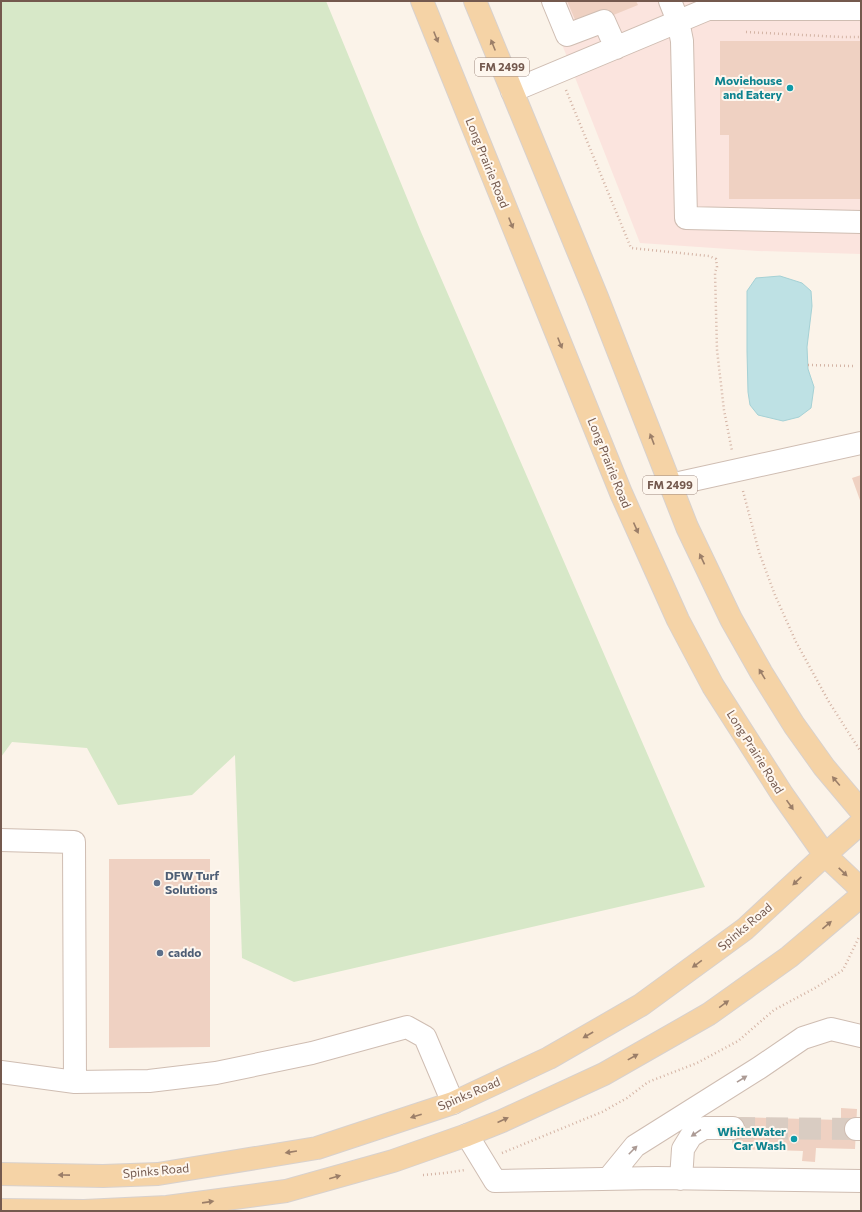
<svg xmlns="http://www.w3.org/2000/svg" width="862" height="1212" font-family="Commissioner,sans-serif">
<style>
.commercial{fill:#fbe4de}
.green{fill:#d7e8c8}
.water{fill:#bee1e4;stroke:#a5d1d5}
.building{fill:#efd1c2}
.lines{fill:none;stroke-linecap:round;stroke-linejoin:round}
.minor-tunnel{stroke:#d9ccc2;stroke-width:22;stroke-dasharray:22 11;stroke-linecap:butt}
.minor-casing{stroke:#cfbdb2;stroke-width:24}
.major-casing{stroke:#d8d1cd;stroke-width:24}
.path{stroke:#d4b4a5;stroke-width:2.5;stroke-dasharray:1 3;stroke-linecap:butt}
.minor{stroke:#fff;stroke-width:22}
.major{stroke:#f5d3a6;stroke-width:22}
.oneway{fill:#9b7e68}
.oneway2{fill:#ac9b95}
.culture-dot{fill:#0f9aa8;stroke:#fef7ef;stroke-width:1.5}
.service-dot{fill:#5c6f8a;stroke:#fef7ef;stroke-width:1.5}
.labels{text-anchor:middle;stroke-width:4;stroke-linejoin:round;paint-order:stroke}
.shield{fill:#fef7ef;stroke:#9d887e;stroke-width:1}
.shield-label{font-size:11px;font-weight:bold;fill:#74594e}
.culture-label{font-size:12px;font-weight:bold;fill:#0d838f;stroke:#fef7ef;text-anchor:end}
.street-label{font-size:12px;fill:#74594e;stroke:#fef7ef}
.service-label{font-size:12px;font-weight:bold;fill:#4e5e75;stroke:#fef7ef;text-anchor:start}
</style>
<rect width="100%" height="100%" fill="#fbf3e9"/>
<path class="commercial" d="M545 1H861V254L758 251 640 243Z"/>
<path class="green" d="M1 1H326L421 232 705 887 294 982 242 958 235 755 192 795 118 805 87 748 12 742 1 757Z"/>
<path class="water" d="M780 276 802 283 811 291 812 306 807 347 808 369 814 387 811 408 799 417 783 421 758 415 750 405 748 392 747 351V291L756 278Z"/>
<path class="building" d="M567 1H636L638 5 579 29Z
M720 41H861V199H729V135H720Z
M861 475V503L852 478Z
M109 859H210V1047L109 1048Z
M841 1108 857 1109 855 1149 816 1148 815 1162 802 1161 803 1151 732 1149 733 1117 841 1120Z"/>
<g class="lines">
<path class="minor-tunnel" d="M733 1128 856 1129"/>
<g class="minor-casing">
<path id="minor" d="M553 1 567 35 604 21 616 48
M670 1 678 21 682 41 686 218 861 222
M512 91 708 9H861
M670 485 861 443
M1 840 74 842 75 1082
M1 1072 75 1082 149 1081 216 1073 312 1053 407 1027 425 1037 453 1103
M856 1129H861
M467 1135 495 1181 656 1178 861 1181
M608 1179 635 1146 759 1068 803 1038 831 1029 861 1036
M681 1179 683 1149 691 1136 704 1128H733"/>
</g>
<g class="major-casing">
<path id="major" d="M422 1 621 493 678 620 713 686 782 794 825 855 861 889
M475 1 597 297 687 527 731 619 761 672 794 725 824 767 861 811
M1 1174 103 1176 158 1174 317 1148 453 1103 549 1058 641 1005 745 929 825 855 861 823
M1 1210 84 1211 167 1207 286 1191 393 1161 467 1135 502 1121 604 1074 709 1014 789 957 861 896"/>
</g>
<path class="path" d="M746 32 842 37H861
M566 90 631 248 709 256 716 259 717 267 715 272 717 350 724 410 732 451
M808 365 853 366
M743 491 759 552 775 595 796 642 829 702 861 752
M502 1153 602 1112 627 1098 648 1082 697 1063 738 1041 774 1010 815 988 843 970 859 937
M423 1175 445 1173 465 1170"/>
<use href="#minor" class="minor"/>
<use href="#major" class="major"/>
</g>
<defs><path id="oneway-solid" d="M-6-.8H1V-3.2L6.5 0L1 3.2V.8H-6Z"/></defs>
<g class="oneway">
<use href="#oneway-solid" transform="translate(436 37) rotate(68)"/>
<use href="#oneway-solid" transform="translate(493 45) rotate(-112)"/>
<use href="#oneway-solid" transform="translate(511 223) rotate(68)"/>
<use href="#oneway-solid" transform="translate(560 343) rotate(68)"/>
<use href="#oneway-solid" transform="translate(652 439) rotate(-111)"/>
<use href="#oneway-solid" transform="translate(636 528) rotate(66)"/>
<use href="#oneway-solid" transform="translate(702 559) rotate(-115)"/>
<use href="#oneway-solid" transform="translate(762 674) rotate(-121)"/>
<use href="#oneway-solid" transform="translate(836 781) rotate(-130)"/>
<use href="#oneway-solid" transform="translate(790 805) rotate(55)"/>
<use href="#oneway-solid" transform="translate(843 872) rotate(44)"/>
<use href="#oneway-solid" transform="translate(797 881) rotate(137)"/>
<use href="#oneway-solid" transform="translate(827 925) rotate(-40)"/>
<use href="#oneway-solid" transform="translate(697 964) rotate(144)"/>
<use href="#oneway-solid" transform="translate(724 1004) rotate(-36)"/>
<use href="#oneway-solid" transform="translate(588 1035) rotate(150)"/>
<use href="#oneway-solid" transform="translate(633 1057) rotate(-29)"/>
<use href="#oneway-solid" transform="translate(416 1116) rotate(162)"/>
<use href="#oneway-solid" transform="translate(503 1120) rotate(-24)"/>
<use href="#oneway-solid" transform="translate(291 1152) rotate(171)"/>
<use href="#oneway-solid" transform="translate(64 1175) rotate(-179)"/>
<use href="#oneway-solid" transform="translate(335 1177) rotate(-16)"/>
<use href="#oneway-solid" transform="translate(208 1202) rotate(-8)"/>
</g>
<g class="oneway2">
<use href="#oneway-solid" transform="translate(742 1079) rotate(-32)"/>
<use href="#oneway-solid" transform="translate(696 1133) rotate(146)"/>
<use href="#oneway-solid" transform="translate(633 1150) rotate(-45)"/>
</g>
<g class="culture-dot">
<circle cx="790" cy="88" r="4"/>
<circle cx="794" cy="1139" r="4"/>
</g>
<g class="service-dot">
<circle cx="157" cy="883" r="4"/>
<circle cx="160" cy="953" r="4"/>
</g>
<g class="labels">
<g class="shield">
<rect x="475" y="58" width="54" height="18" rx="3"/>
<rect x="643" y="476" width="54" height="18" rx="3"/>
</g>
<g class="shield-label">
<text x="502" y="71">FM 2499</text>
<text x="670" y="489">FM 2499</text>
</g>
<g class="culture-label">
<text x="782" y="85">Moviehouse<tspan x="782" dy="14">and Eatery</tspan></text>
<text x="786" y="1136">WhiteWater<tspan x="786" dy="14">Car Wash</tspan></text>
</g>
<g class="street-label">
<text transform="translate(487 163) rotate(68)" y="4">Long Prairie Road</text>
<text transform="translate(609 463) rotate(68)" y="4">Long Prairie Road</text>
<text transform="translate(755 752) rotate(58)" y="4">Long Prairie Road</text>
<text transform="translate(745 927) rotate(-40)" y="4">Spinks Road</text>
<text transform="translate(469 1094) rotate(-23)" y="4">Spinks Road</text>
<text transform="translate(156 1171) rotate(-5)" y="4">Spinks Road</text>
</g>
<g class="service-label">
<text x="165" y="880">DFW Turf<tspan x="165" dy="14">Solutions</tspan></text>
<text x="168" y="957">caddo</text>
</g>
</g>
<rect width="862" height="1212" fill="none" stroke="#74594e" stroke-width="4"/>
</svg>
